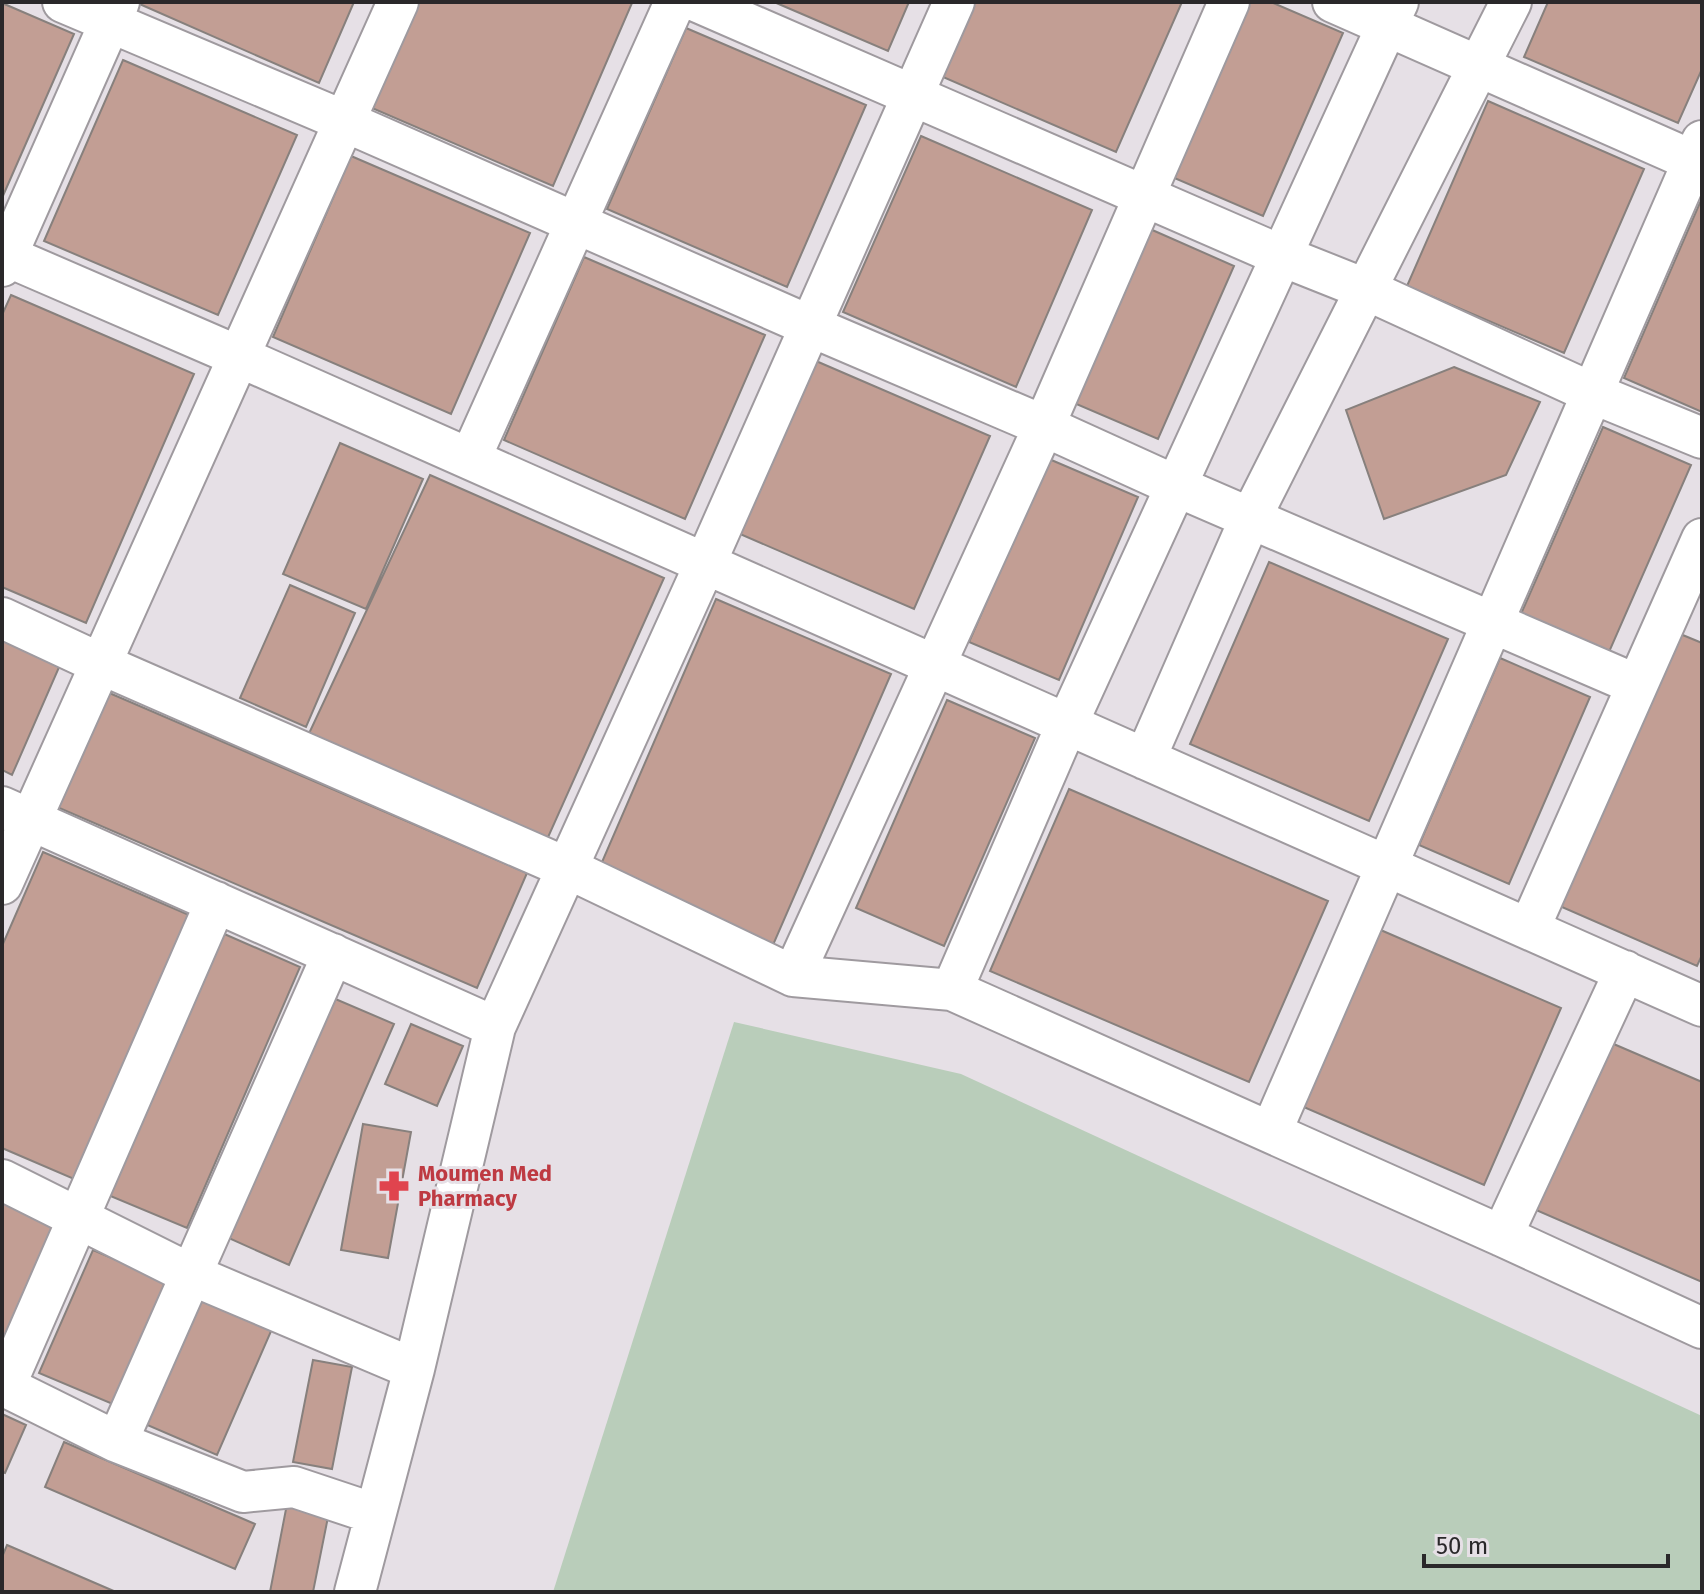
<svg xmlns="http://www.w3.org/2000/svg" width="1704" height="1594" font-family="'Fira Sans',sans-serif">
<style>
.green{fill:#b9cdba}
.building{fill:#c29e94;stroke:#87807d;stroke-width:2}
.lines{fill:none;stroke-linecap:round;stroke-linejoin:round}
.minor-casing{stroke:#9f9a9f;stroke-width:44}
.minor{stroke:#fff;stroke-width:40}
.labels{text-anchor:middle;stroke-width:6;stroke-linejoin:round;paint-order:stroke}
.health-label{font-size:22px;font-weight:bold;fill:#be3a42;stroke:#e6e0e6;text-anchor:start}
</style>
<rect width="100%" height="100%" fill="#e6e0e6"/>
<path class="green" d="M734 1022 961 1074 1702 1416V1592H553Z"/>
<path class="building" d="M135 2H354L319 83Z
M418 2 632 3 553 186 372 108Z
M774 2H909L888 51Z
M975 2H1182L1116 152 943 77Z
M1249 2H1271L1343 33 1263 216 1172 177Z
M1548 2H1702V69L1678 123 1524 57Z
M2 3 74 34 2 198Z
M686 28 866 105 787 287 607 209Z
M123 60 297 135 218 315 44 241Z
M1488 101 1644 169 1564 353 1407 286Z
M921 136 1092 210 1016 387 843 312Z
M351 156 530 233 451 414 273 337Z
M1702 198V412L1624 378Z
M1150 229 1234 266 1158 439 1074 403Z
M584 257 765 335 685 519 504 440Z
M11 295 194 374 86 623 2 587V315Z
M816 361 990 436 914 609 740 534Z
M1454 367 1540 402 1506 475 1384 519 1346 410Z
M1603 427 1691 465 1609 652 1521 614Z
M340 443 423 479 366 609 283 574Z
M1049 459 1138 497 1059 680 969 642Z
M430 475 664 578 545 844 305 742Z
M1269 562 1448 639 1369 821 1190 744Z
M290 585 355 613 306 727 240 698Z
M716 599 891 674 773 945 599 869Z
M1673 631 1702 643V955L1697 966 1555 904Z
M2 640 60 665 12 775 2 770Z
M1500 658 1590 697 1509 884 1419 845Z
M107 692 527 873 477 988 57 807Z
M947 700 1035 738 944 946 856 908Z
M1069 789 1328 901 1249 1082 990 971Z
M43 852 189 915 74 1179 2 1148V946Z
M1376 928 1561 1008 1484 1185 1299 1105Z
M222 933 300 967 187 1228 108 1195Z
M326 995 394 1024 289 1265 222 1235Z
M411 1024 463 1046 437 1106 385 1084Z
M1609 1042 1702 1082V1282L1536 1210Z
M363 1124 411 1132 388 1258 341 1250Z
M2 1194 59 1218 2 1350Z
M93 1250 168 1282 115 1405 39 1373Z
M203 1291 275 1322 217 1455 145 1424Z
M313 1360 352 1367 332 1469 293 1462Z
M2 1414 26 1425 5 1473 2 1472Z
M64 1442 255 1524 235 1569 45 1487Z
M287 1504 329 1512 313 1592H270Z
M7 1545 116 1592H2V1557Z"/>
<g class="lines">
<g class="minor-casing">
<path id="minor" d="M63 2 344 121 810 326 1044 426 1176 486 1637 685
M698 2 1282 256 1365 289 1592 393 1702 438
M1333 2 1702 165
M2 254 240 357 1702 1006
M2 266 119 2
M470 459 675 2
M2 618 101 664 567 868 793 976 952 990 1502 1236 1702 1328
M1145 759 1250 519 1511 2
M2 807 495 1027
M2 884 398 2
M1529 929 1702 539
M793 976 1044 426 1229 2
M952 990 1067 724 1398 2
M1271 1132 1702 141
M2 1180 192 1275 414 1369
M1502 1236 1625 971
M2 1385 117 1442 243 1492 294 1487 375 1514
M5 1386 216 902
M117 1442 333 954
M355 1592 414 1369 495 1027 705 564 954 2"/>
</g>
<use href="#minor" class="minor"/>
</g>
<defs>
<g id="pharmacy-bare" transform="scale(2.4)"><path d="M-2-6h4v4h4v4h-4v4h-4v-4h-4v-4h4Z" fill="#e0444e" stroke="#e6e0e6" stroke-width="2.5" paint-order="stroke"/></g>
</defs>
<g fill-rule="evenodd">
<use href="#pharmacy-bare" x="394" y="1186"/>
</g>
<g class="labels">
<g class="health-label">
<text x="418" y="1181">Moumen Med<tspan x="418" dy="25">Pharmacy</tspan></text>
</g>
</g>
<rect width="1704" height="1594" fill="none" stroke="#2a282a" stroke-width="8"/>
<path d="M1424 1554v12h244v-12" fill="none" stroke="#2a282a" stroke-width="4"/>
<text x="1436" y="1554" font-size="24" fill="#2a282a" stroke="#e6e0e6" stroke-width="6" paint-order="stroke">50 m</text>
</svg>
